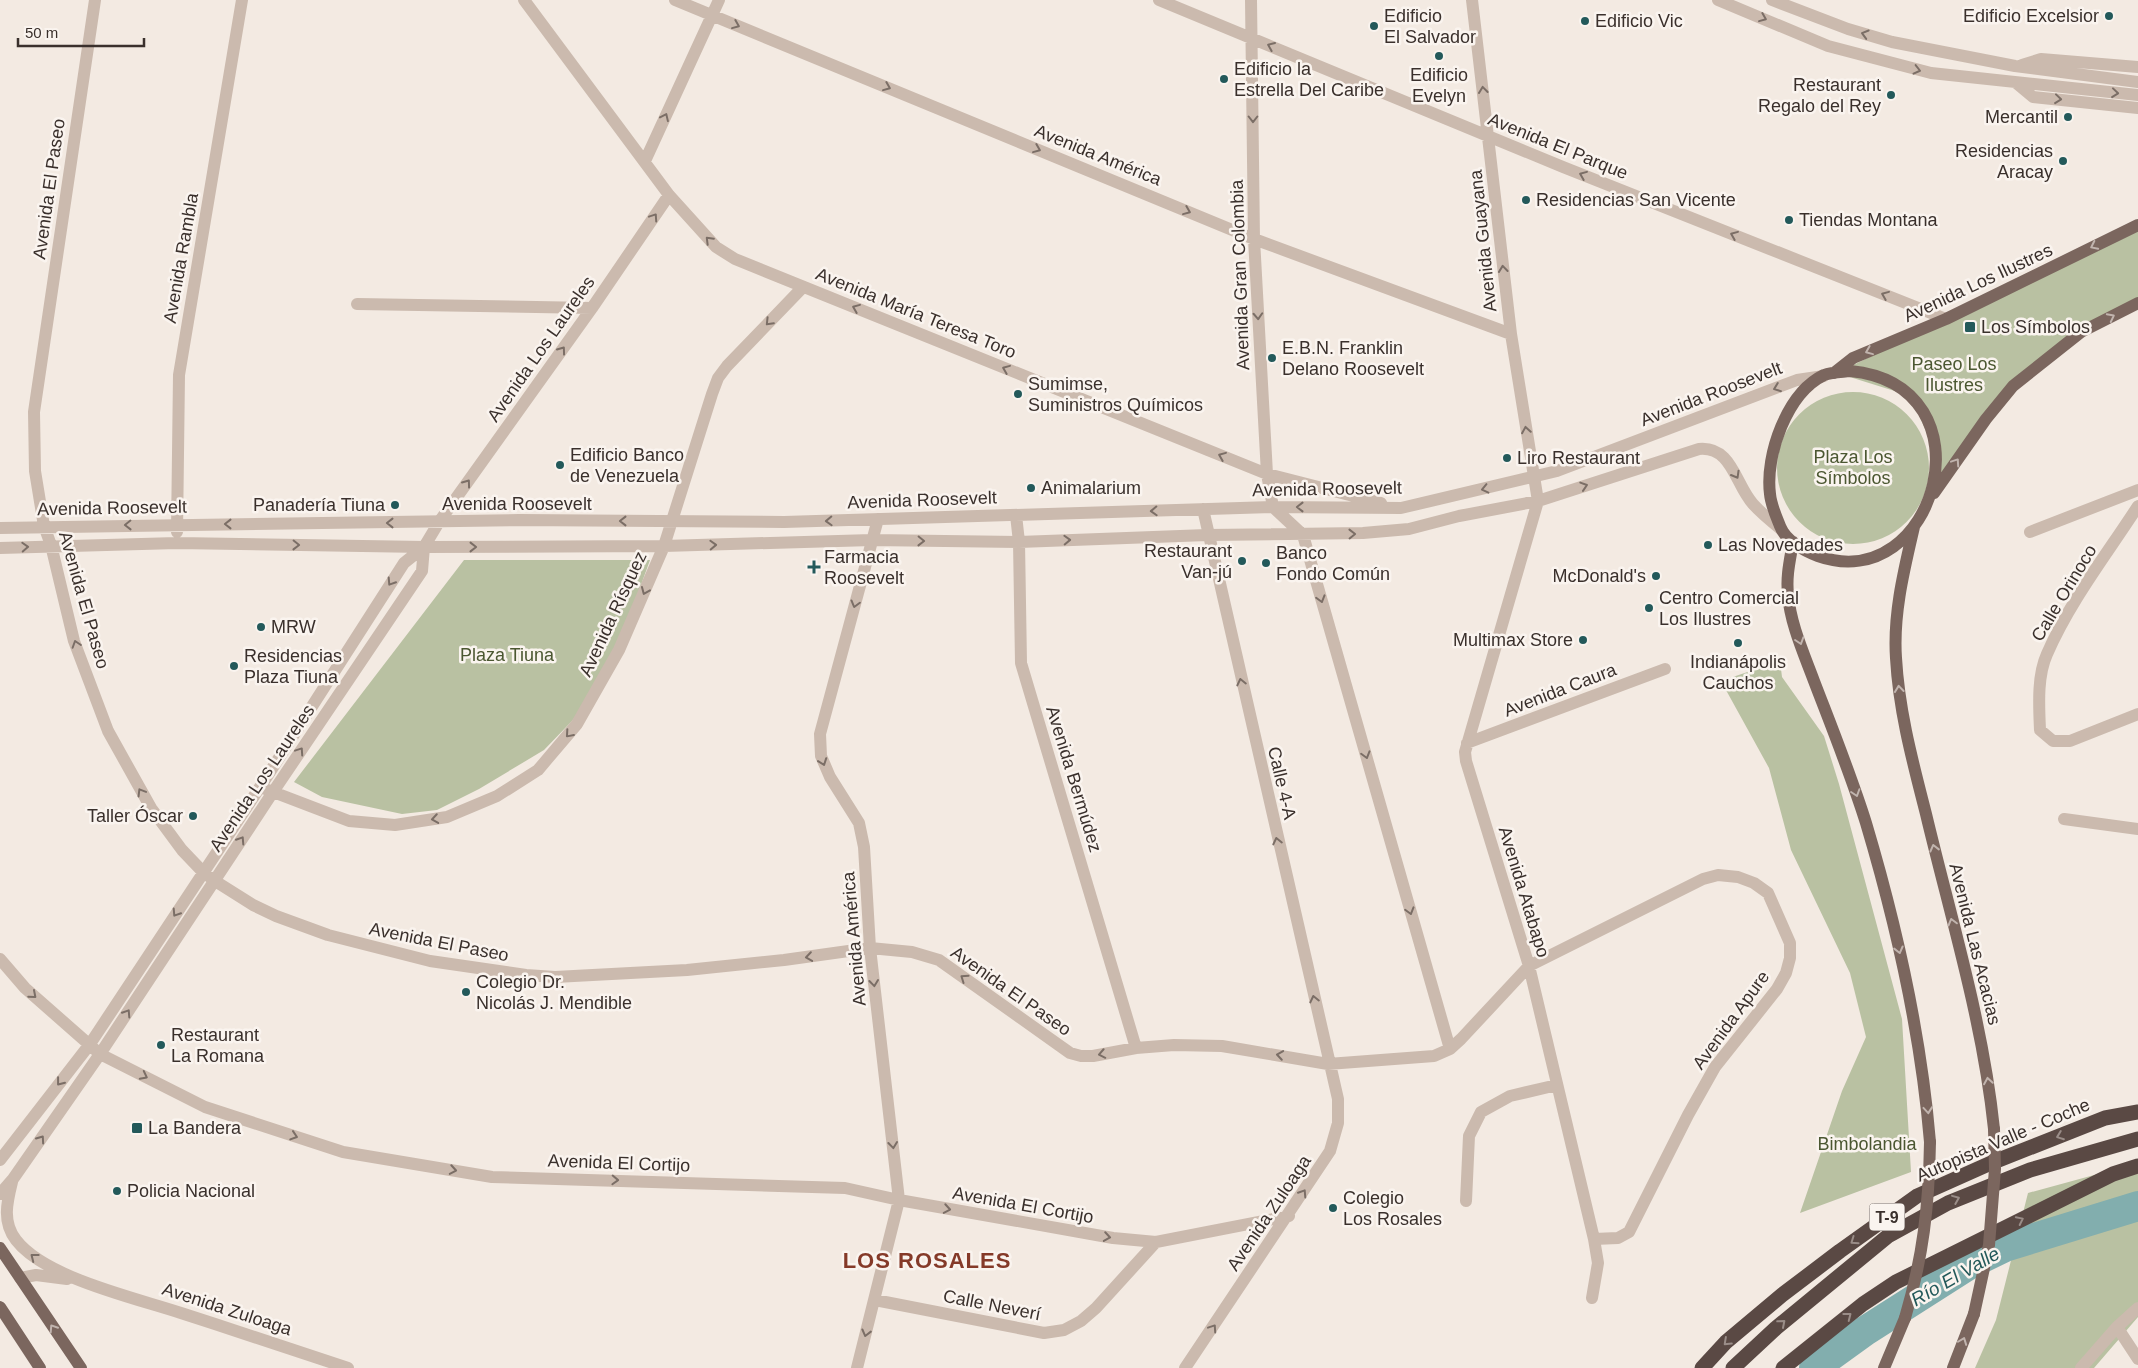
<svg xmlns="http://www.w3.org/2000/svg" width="2138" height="1368" font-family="Arial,sans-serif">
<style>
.green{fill:#b9c1a2}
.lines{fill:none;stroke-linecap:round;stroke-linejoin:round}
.river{stroke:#82aeae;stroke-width:30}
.minor{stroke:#cbbaae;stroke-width:12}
.major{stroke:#7b665e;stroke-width:12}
.highway{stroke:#5a4944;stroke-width:15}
.major-bridge{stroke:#7b665e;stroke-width:12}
.oneway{stroke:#7b6e66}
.oneway2{stroke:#c1b4ae}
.oneway3{stroke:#9a8d88}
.poi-dot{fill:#23595a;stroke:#faf4ef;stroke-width:2}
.labels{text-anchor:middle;stroke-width:5;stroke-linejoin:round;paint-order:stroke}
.shield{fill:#faf4ef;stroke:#746b66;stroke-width:1}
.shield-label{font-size:16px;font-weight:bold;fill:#3a302c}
.poi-label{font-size:18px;fill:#3a302c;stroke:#faf4ef;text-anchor:start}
.street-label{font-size:18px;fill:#3a302c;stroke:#faf4ef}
.park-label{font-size:18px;fill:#4b5731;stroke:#faf4ef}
.water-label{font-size:19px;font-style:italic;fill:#23595a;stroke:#faf4ef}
.district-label{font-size:22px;font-weight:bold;letter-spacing:1px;fill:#853a29;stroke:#faf4ef}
</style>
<rect width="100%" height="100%" fill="#f3eae2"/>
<path class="green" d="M2138 225V303L2043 358 1932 493 1936 454 1918 413 1901 393 1837 373Z
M1777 468a76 76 0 1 1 152 0a76 76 0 1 1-152 0Z
M464 560H650L624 632 601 684 572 721 544 750 479 789 437 810 402 814 322 797 294 782Z
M1780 661 1782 677 1824 736 1839 784 1902 1019 1911 1172 1800 1213 1842 1091 1866 1037 1850 973 1791 850 1769 768 1721 681Z
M2138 1163V1317L2094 1368H1975L1996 1320 2028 1193Z"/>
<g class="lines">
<path class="river" d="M1814 1368 1865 1331 1970 1264 2005 1247 2138 1206"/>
<path class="minor" d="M95 0 34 412 35 471 44 526 51 545 74 641 108 731 151 808 182 850 203 872 215 881 253 905 276 916 328 935 430 961 526 975 555 977 687 970 784 960 870 948 912 952 939 960 1070 1053 1081 1056H1093L1136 1048 1174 1045 1222 1046 1328 1064 1434 1056 1450 1049 1461 1039 1529 966 1703 879 1718 875 1738 877 1754 883 1768 893 1790 943V958L1786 973 1777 989 1715 1067 1688 1115 1629 1232 1618 1238 1594 1239
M524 0 669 195 716 247 735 259 1267 474 1381 503
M675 0 1254 239 1511 334
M1159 0 1563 167 1946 319
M1251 0 1254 239 1267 474 1273 507 1303 535
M1472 0 1511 334 1538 501 1465 752 1466 761 1529 966 1594 1239 1598 1263 1592 1298
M1718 0 1828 46 1931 73 2138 95
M1772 0 1848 29 1892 42 2015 66 2138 82
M2022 65 2041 59 2138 67
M2015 82 2033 97 2138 108
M645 161 719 0
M357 304 592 308
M2138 506C2107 554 2070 601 2047 654 2037 676 2039 706 2040 730L2053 741H2070L2138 714
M1016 515 1019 542 1021 663 1136 1048
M0 528 519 520 784 522 1273 507 1401 508 1557 471 1797 380 1824 376
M177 532 179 375 242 0
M2030 532 2138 490
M1303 535 1450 1049
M0 548 177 543 424 547 664 546 872 540 1019 542 1207 535 1363 533 1409 529 1459 516 1538 501 1699 449C1732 446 1735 484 1753 504 1761 513 1772 522 1782 530
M1467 743 1665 669
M260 787 349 821 395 825 447 817 497 796 538 770 577 724 619 650 664 546 712 394 718 378 727 366 803 287
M2064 819 2138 829
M0 959 25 988 100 1054 205 1107 343 1152 492 1177 845 1188 899 1200 1113 1238 1156 1242 1289 1216
M0 1160 90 1044 268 775 404 563 424 547 439 522 592 308 669 195
M12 1182C7 1202 2 1222 16 1240 45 1278 136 1298 181 1313 237 1331 293 1350 348 1368
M0 1194 13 1179 100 1054 273 792 422 571 424 547
M1466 1201 1469 1136 1481 1112 1510 1096 1557 1085
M20 1278 36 1275 67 1279
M875 1300 1044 1333 1064 1330 1081 1321 1096 1308 1156 1242
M2117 1327 2138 1359
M857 1368 899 1200 870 948 864 847 859 823 830 777 821 756 820 734 878 519
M1185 1368 1330 1151 1338 1123V1099L1203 509
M2081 1368 2117 1327 2138 1308"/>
<path class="major" d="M1850 371C1996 385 1936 598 1818 556 1804 551 1785 540 1780 526 1776 516 1771 505 1770 494 1765 455 1787 393 1824 375 1832 372 1842 372 1850 371Z
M1834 373 1853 358 1946 319 2138 225
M1934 493 1986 419 2013 386 2081 332 2138 303
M1914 527C1904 570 1893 614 1896 658 1899 712 1913 763 1926 814 1951 919 1983 1022 1994 1129
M1793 542C1790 560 1786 576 1788 594 1790 623 1804 654 1814 681 1832 728 1851 775 1866 823 1897 927 1921 1034 1930 1142
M0 1248 81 1368
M0 1307 40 1368
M1884 1368 1905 1318
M1953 1368 1974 1314"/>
<path class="highway" d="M1702 1368 1726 1342 1782 1295 1840 1251 1917 1196 1991 1163 2105 1118 2138 1112
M1733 1368 1776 1328 1888 1236 1948 1203 2030 1170 2138 1139
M1783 1368 1863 1304 1896 1282 2113 1174 2138 1166"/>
<path class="major-bridge" d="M1974 1314 1989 1245 1995 1169 1994 1129
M1905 1318C1923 1257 1929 1206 1930 1142"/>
</g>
<defs><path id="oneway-chevron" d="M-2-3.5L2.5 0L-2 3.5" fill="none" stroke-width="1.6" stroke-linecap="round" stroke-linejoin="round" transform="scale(1.25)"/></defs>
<g class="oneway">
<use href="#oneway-chevron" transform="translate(1763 18) rotate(22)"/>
<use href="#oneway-chevron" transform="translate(736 25) rotate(22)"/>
<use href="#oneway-chevron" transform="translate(1865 34) rotate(-164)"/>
<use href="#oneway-chevron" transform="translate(1271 46) rotate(-157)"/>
<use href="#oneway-chevron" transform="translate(1917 70) rotate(14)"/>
<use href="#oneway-chevron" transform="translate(887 87) rotate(22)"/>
<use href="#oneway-chevron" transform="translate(1483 90) rotate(-97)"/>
<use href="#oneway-chevron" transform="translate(2115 93) rotate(6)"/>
<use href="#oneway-chevron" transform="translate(2058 99) rotate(6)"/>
<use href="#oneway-chevron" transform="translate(665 117) rotate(-65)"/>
<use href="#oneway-chevron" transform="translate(1253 119) rotate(90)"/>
<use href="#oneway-chevron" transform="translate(1037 149) rotate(22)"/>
<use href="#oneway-chevron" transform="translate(1583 175) rotate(-158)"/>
<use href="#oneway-chevron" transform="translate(1187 211) rotate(22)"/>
<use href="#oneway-chevron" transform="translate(654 217) rotate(-56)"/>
<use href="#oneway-chevron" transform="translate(1734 235) rotate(-158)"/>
<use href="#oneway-chevron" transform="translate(709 240) rotate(-135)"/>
<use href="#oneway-chevron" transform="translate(1503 269) rotate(-96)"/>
<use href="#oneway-chevron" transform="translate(1885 295) rotate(-158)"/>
<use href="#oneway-chevron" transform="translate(856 308) rotate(-158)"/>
<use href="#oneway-chevron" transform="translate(1258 316) rotate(87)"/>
<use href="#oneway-chevron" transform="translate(769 322) rotate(134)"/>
<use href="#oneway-chevron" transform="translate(562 350) rotate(-54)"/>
<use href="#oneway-chevron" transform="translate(1006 369) rotate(-158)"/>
<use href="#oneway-chevron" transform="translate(1777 388) rotate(159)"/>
<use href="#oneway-chevron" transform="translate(1526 430) rotate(-99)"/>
<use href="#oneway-chevron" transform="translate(1222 456) rotate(-158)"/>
<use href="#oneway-chevron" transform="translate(1736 475) rotate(60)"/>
<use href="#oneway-chevron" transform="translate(467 483) rotate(-54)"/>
<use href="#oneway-chevron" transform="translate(1584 486) rotate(-18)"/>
<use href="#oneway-chevron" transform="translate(1485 489) rotate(167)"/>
<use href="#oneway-chevron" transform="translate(1300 507) rotate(-180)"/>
<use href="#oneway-chevron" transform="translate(1154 511) rotate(178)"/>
<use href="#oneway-chevron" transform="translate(623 521) rotate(-180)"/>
<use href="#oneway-chevron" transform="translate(829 521) rotate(178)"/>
<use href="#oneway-chevron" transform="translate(390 523) rotate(180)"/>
<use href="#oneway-chevron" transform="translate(228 524) rotate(180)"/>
<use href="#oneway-chevron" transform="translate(128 525) rotate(179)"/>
<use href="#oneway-chevron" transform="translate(1352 534) rotate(-1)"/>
<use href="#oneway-chevron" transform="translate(1067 540) rotate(-2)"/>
<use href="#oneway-chevron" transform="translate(921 541) rotate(1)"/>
<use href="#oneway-chevron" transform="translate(296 545) rotate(1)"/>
<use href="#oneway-chevron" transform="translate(713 545) rotate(-2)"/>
<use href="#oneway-chevron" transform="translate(25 547) rotate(-3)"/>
<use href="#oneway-chevron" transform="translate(473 547)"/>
<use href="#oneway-chevron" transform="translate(391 582) rotate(123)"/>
<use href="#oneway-chevron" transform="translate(645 591) rotate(113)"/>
<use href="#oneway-chevron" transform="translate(1321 599) rotate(74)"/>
<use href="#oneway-chevron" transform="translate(855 604) rotate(105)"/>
<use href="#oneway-chevron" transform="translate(76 644) rotate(-108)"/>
<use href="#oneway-chevron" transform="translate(1241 682) rotate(-103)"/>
<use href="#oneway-chevron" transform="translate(569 734) rotate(131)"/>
<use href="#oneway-chevron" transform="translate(300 751) rotate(-56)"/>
<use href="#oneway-chevron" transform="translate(1366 755) rotate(74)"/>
<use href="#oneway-chevron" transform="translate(823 762) rotate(70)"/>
<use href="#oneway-chevron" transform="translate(141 792) rotate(-121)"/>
<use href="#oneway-chevron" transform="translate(435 819) rotate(171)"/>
<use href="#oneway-chevron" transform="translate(241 840) rotate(-57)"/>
<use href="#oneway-chevron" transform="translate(1277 841) rotate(-103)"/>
<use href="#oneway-chevron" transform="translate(1410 911) rotate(74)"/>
<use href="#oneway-chevron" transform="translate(176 913) rotate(123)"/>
<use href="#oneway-chevron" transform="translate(809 957) rotate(172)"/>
<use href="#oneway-chevron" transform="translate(964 978) rotate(-145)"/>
<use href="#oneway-chevron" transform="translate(874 983) rotate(83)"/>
<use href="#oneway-chevron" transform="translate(33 995) rotate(41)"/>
<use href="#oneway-chevron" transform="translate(1314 999) rotate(-103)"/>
<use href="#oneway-chevron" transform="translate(127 1013) rotate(-57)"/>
<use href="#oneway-chevron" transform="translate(1102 1054) rotate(169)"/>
<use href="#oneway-chevron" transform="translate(1280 1055) rotate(-171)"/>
<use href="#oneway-chevron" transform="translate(144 1076) rotate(27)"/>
<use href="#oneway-chevron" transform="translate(60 1082) rotate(128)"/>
<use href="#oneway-chevron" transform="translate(294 1136) rotate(18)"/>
<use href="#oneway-chevron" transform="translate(41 1139) rotate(-55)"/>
<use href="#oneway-chevron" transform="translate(893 1145) rotate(83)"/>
<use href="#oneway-chevron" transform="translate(453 1170) rotate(10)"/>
<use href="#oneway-chevron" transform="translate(615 1180) rotate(2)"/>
<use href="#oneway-chevron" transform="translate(1303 1193) rotate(-57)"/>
<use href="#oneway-chevron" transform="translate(947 1209) rotate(10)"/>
<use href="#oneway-chevron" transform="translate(1107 1237) rotate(9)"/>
<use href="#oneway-chevron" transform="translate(34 1257) rotate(-142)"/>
<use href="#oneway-chevron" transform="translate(1213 1328) rotate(-56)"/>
<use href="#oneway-chevron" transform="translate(866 1333) rotate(104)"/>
</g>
<g class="oneway2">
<use href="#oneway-chevron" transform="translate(2094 246) rotate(154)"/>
<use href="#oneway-chevron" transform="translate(2111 317) rotate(-27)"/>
<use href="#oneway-chevron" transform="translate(1869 351) rotate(158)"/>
<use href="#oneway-chevron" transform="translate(1956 462) rotate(-56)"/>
<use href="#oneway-chevron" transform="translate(1800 641) rotate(72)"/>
<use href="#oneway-chevron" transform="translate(1899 689) rotate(-96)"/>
<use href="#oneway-chevron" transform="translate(1856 793) rotate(72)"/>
<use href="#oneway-chevron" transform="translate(1934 848) rotate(-104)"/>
<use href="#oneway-chevron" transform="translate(1952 922) rotate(-105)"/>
<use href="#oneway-chevron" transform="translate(1899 950) rotate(76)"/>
<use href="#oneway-chevron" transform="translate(1988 1081) rotate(-99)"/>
<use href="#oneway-chevron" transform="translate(1928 1110) rotate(85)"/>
<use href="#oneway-chevron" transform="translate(53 1328) rotate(-123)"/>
<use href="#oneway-chevron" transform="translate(1963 1341) rotate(-69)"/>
</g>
<g class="oneway3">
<use href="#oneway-chevron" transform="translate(2060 1136) rotate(159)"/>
<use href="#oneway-chevron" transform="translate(1956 1199) rotate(-22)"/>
<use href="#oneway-chevron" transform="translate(2020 1220) rotate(-26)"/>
<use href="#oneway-chevron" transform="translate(1854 1241) rotate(145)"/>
<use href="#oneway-chevron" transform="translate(1848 1316) rotate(-38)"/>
<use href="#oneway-chevron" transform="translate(1782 1323) rotate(-41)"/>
<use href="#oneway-chevron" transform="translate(1727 1342) rotate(137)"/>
</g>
<g class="poi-dot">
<circle cx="2109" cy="16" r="5"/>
<circle cx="1585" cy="21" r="5"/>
<circle cx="1374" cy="26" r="5"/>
<circle cx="1439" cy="56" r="5"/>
<circle cx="1224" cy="79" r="5"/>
<circle cx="1891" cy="95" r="5"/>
<circle cx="2068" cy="117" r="5"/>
<circle cx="2063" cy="161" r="5"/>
<circle cx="1526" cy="200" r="5"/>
<circle cx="1789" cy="220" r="5"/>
<rect x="1964" y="321" width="12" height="12" rx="2.5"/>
<circle cx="1272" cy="358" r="5"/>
<circle cx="1018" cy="394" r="5"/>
<circle cx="1507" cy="458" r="5"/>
<circle cx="560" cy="465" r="5"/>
<circle cx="1031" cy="488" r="5"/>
<circle cx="395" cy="505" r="5"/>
<circle cx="1708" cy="545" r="5"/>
<circle cx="1242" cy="561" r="5"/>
<circle cx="1266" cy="563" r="5"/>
<path d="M811.5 559.5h5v5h5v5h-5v5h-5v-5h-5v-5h5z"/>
<circle cx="1656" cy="576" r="5"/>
<circle cx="1649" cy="608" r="5"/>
<circle cx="261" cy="627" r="5"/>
<circle cx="1583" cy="640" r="5"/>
<circle cx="1738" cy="643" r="5"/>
<circle cx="234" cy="666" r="5"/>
<circle cx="193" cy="816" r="5"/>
<circle cx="466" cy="992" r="5"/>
<circle cx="161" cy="1045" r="5"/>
<rect x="131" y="1122" width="12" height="12" rx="2.5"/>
<circle cx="117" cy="1191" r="5"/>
<circle cx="1333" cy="1208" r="5"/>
</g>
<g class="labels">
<rect class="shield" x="1869.5" y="1203.5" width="35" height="27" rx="4"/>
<g class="shield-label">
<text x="1887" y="1223">T-9</text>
</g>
<g class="poi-label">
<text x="1384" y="22">Edificio<tspan x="1384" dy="21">El Salvador</tspan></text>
<text x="2099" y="22" text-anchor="end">Edificio Excelsior</text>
<text x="1595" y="27">Edificio Vic</text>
<text x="1234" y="75">Edificio la<tspan x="1234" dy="21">Estrella Del Caribe</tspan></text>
<text x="1439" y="81" text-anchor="middle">Edificio<tspan x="1439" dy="21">Evelyn</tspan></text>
<text x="1881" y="91" text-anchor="end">Restaurant<tspan x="1881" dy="21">Regalo del Rey</tspan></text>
<text x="2058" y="123" text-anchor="end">Mercantil</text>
<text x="2053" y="157" text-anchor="end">Residencias<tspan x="2053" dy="21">Aracay</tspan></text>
<text x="1536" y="206">Residencias San Vicente</text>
<text x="1799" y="226">Tiendas Montana</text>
<text x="1981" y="333">Los Símbolos</text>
<text x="1282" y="354">E.B.N. Franklin<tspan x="1282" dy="21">Delano Roosevelt</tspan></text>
<text x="1028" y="390">Sumimse,<tspan x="1028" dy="21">Suministros Químicos</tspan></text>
<text x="570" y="461">Edificio Banco<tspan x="570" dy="21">de Venezuela</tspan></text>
<text x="1517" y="464">Liro Restaurant</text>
<text x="1041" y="494">Animalarium</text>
<text x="385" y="511" text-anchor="end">Panadería Tiuna</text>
<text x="1718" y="551">Las Novedades</text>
<text x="1232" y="557" text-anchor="end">Restaurant<tspan x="1232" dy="21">Van-jú</tspan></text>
<text x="1276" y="559">Banco<tspan x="1276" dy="21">Fondo Común</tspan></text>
<text x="824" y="563">Farmacia<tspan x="824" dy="21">Roosevelt</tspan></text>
<text x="1646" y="582" text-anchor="end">McDonald's</text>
<text x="1659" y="604">Centro Comercial<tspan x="1659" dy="21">Los Ilustres</tspan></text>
<text x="271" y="633">MRW</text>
<text x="1573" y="646" text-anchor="end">Multimax Store</text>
<text x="244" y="662">Residencias<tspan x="244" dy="21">Plaza Tiuna</tspan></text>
<text x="1738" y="668" text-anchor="middle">Indianápolis<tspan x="1738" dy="21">Cauchos</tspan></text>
<text x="183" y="822" text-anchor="end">Taller Óscar</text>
<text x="476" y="988">Colegio Dr.<tspan x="476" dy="21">Nicolás J. Mendible</tspan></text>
<text x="171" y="1041">Restaurant<tspan x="171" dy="21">La Romana</tspan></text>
<text x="148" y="1134">La Bandera</text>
<text x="127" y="1197">Policia Nacional</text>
<text x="1343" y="1204">Colegio<tspan x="1343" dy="21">Los Rosales</tspan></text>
</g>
<g class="street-label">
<text transform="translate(1558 146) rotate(22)" y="6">Avenida El Parque</text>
<text transform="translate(1098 155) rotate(22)" y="6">Avenida América</text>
<text transform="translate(49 189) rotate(-82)" y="6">Avenida El Paseo</text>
<text transform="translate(1483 241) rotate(-96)" y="6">Avenida Guayana</text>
<text transform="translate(181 258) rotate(-80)" y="6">Avenida Rambla</text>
<text transform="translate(1240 275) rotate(-92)" y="6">Avenida Gran Colombia</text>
<text transform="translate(1978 283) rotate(-25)" y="6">Avenida Los Ilustres</text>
<text transform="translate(916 313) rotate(22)" y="6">Avenida María Teresa Toro</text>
<text transform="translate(541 349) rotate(-55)" y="6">Avenida Los Laureles</text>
<text transform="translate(1711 394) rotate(-21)" y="6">Avenida Roosevelt</text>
<text transform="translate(1327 489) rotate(-1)" y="6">Avenida Roosevelt</text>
<text transform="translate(922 500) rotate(-2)" y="6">Avenida Roosevelt</text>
<text x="517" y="510">Avenida Roosevelt</text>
<text transform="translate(112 508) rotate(-1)" y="6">Avenida Roosevelt</text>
<text transform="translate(2064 593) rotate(-59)" y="6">Calle Orinoco</text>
<text transform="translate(84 600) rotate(74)" y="6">Avenida El Paseo</text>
<text transform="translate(613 614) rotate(-65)" y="6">Avenida Rísquez</text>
<text transform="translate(1560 690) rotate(-21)" y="6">Avenida Caura</text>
<text transform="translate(262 778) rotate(-56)" y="6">Avenida Los Laureles</text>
<text transform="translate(1074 779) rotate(73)" y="6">Avenida Bermúdez</text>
<text transform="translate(1282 783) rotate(77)" y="6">Calle 4-A</text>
<text transform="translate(1524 892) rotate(73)" y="6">Avenida Atabapo</text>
<text transform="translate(854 939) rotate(-95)" y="6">Avenida América</text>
<text transform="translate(439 942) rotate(11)" y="6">Avenida El Paseo</text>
<text transform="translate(1975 944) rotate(76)" y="6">Avenida Las Acacias</text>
<text transform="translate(1011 991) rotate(35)" y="6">Avenida El Paseo</text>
<text transform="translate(1731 1020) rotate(-54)" y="6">Avenida Apure</text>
<text transform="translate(2003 1140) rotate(-23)" y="6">Autopista Valle - Coche</text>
<text transform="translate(619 1163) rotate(2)" y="6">Avenida El Cortijo</text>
<text transform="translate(1023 1205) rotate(10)" y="6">Avenida El Cortijo</text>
<text transform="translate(1269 1213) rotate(-56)" y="6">Avenida Zuloaga</text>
<text transform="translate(992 1305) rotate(11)" y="6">Calle Neverí</text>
<text transform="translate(227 1309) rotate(18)" y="6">Avenida Zuloaga</text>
</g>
<g class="park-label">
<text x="1954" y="370">Paseo Los<tspan x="1954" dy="21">Ilustres</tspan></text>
<text x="1853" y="463">Plaza Los<tspan x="1853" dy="21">Símbolos</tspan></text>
<text x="507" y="661">Plaza Tiuna</text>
<text x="1867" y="1150">Bimbolandia</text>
</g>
<g class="water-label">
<text transform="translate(1955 1276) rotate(-30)" y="7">Río El Valle</text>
</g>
<g class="district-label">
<text x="927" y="1268">LOS ROSALES</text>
</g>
</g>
<path d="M18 38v8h126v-8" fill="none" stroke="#3a302c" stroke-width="2.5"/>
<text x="25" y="38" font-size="15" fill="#3a302c" stroke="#faf4ef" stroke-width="4" paint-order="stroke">50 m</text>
</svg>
